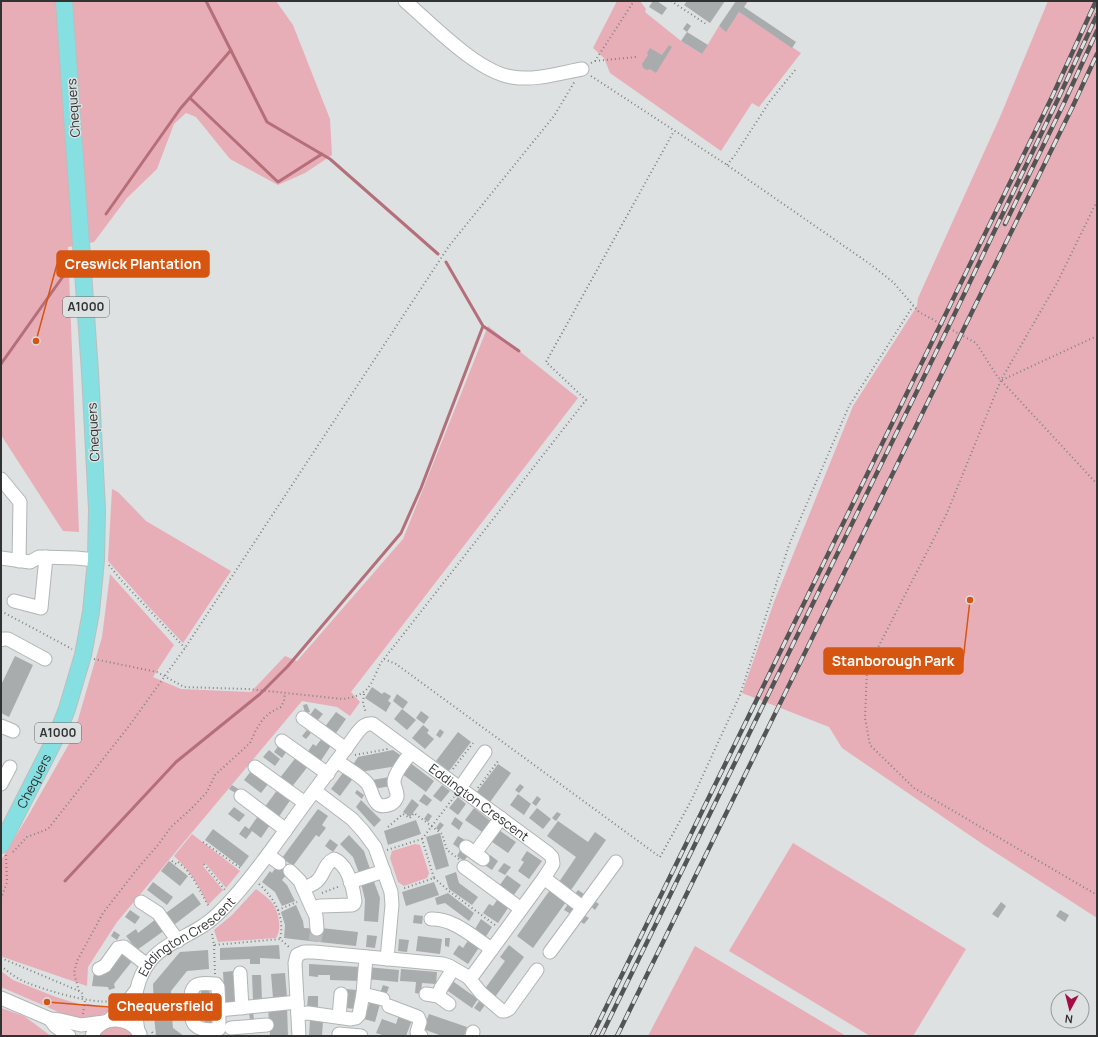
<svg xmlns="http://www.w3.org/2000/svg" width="1098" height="1037" font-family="Manrope,sans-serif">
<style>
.green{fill:#e8aeb7}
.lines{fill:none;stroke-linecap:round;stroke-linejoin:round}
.stream{stroke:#b56f7b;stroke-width:3}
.building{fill:#a8acac}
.minor-tunnel{stroke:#bbbebe;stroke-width:13;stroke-dasharray:13 6;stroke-linecap:butt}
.minor-casing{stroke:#b1b5b5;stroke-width:15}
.major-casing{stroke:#bdbdbd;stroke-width:18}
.path{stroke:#808383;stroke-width:2;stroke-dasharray:1 3;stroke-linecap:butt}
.minor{stroke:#fff;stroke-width:13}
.major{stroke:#86e0e2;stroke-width:16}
.rail-casing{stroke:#535454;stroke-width:4.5}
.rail{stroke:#dde1e1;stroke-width:3;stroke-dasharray:9;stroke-linecap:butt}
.labels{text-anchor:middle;stroke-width:3;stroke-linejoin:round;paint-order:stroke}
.shield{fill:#dde1e1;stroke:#656666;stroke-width:1}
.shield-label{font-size:12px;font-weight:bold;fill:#313232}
.street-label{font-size:13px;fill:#313232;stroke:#dde1e1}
.leader{fill:none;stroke:#d65510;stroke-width:1.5}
.callout-dot{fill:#d65510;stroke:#dde1e1;stroke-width:1.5}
.callout{fill:#d65510;stroke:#d65510;stroke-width:1.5}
.callout-label{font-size:14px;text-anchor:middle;font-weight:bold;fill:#fff}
</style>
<rect width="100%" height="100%" fill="#dde1e1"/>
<path class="green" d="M1 1H276L293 25 330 119 332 155 305 173 278 185 230 159 196 117 186 113 174 124 157 169 127 198 94 242 68 247 79 532 63 531 1 435Z
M617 1H640L646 9 645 12 681 41 702 54 719 26 726 31 739 12 801 53 759 107 752 103 721 151 610 73 604 58 593 48Z
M1048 1H1097V918L984 845 842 748 829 727 742 693 774 602 853 406 917 306 918 298 1000 117Z
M488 326 578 398 351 692 360 702 350 716 337 707 302 701 117 922 88 967 87 986 3 957 1 955V860L28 816 73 737 102 637 110 574 174 645 153 677 181 689 251 692 285 656 297 661 403 539Z
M112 489 118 492 146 521 231 571 183 643 148 606 108 561Z
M192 834 240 871 226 888 205 863 203 866 223 890 208 905C198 884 191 872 174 856Z
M793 843 966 949 913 1036H870L729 951Z
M415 844 420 845 429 873 427 878 404 886 398 882 390 858 392 851Z
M256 889C261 893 269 898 273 904 279 913 282 929 276 938L218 942 214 930 232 915Z
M695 946 846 1036H648Z
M1 971 13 980 56 997 79 1004H89L111 1009 104 1014 89 1019 68 1018 54 1010 1 987Z
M1 1008 24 1016 51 1036H1Z
M114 1024 127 1028 134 1036H96L101 1030Z"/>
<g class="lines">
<path class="stream" d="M206 1 267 122 330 159 438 254
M190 98 278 182 322 154
M106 214 180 109 231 50
M483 326 519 351
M1 364 64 275
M65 881 176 762 260 694 288 666 401 533 421 488 483 326 446 262"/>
</g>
<path class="building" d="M653 1H657L667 8 662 15 649 7Z
M687 1H725L710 23 684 5Z
M736 1H748L744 7 796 42 792 48 739 12 726 32 719 26Z
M687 23 691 26 687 32 683 29Z
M687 32 708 45 702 54 681 41Z
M669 45 672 47 656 73 650 69 647 70 643 68 642 64 648 55 647 53 650 48 662 55Z
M15 656 33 665 9 717 1 713V685Z
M372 687 382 694 384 692 391 696 388 701 391 703 386 712 365 698Z
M397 694 408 702 403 709 393 701Z
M307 704 310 712 305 713 303 705Z
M315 708 323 714 318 720 310 715Z
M402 709 416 720 407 730 394 719Z
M421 711 429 717 424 724 416 718Z
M336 712 346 719 334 736 324 728Z
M423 725 429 730 427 733 434 739 425 749 412 738Z
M440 729 444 732 440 738 436 735Z
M307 730 311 733 306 739 302 736Z
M458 732 471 742 449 771 436 761Z
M323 737 332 744 320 762 307 753 313 744 316 746Z
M279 745 287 751 282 758 274 752Z
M269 750 280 759 275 766 263 757Z
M393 750 403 757 397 766 360 772 352 766 358 757Z
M297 756 309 765 291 788 279 779Z
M409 762 434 781 426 792 401 773Z
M498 764 511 773 490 802 477 792Z
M345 770 354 777 340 796 331 789Z
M251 771 268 784 261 793 244 780Z
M390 777 391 786 373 789 372 780Z
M520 784 524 787 519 793 515 790Z
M232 785 240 790 237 794 229 789Z
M442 785 450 791 441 802 433 796Z
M278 789 291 799 278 818 264 808Z
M357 790 364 795 362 799 355 793Z
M424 794 432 800 427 806 419 801Z
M518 794 531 804 524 815 510 805Z
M537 796 541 799 536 806 532 803Z
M458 797 466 804 458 815 449 808Z
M412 799 419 805 410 817 403 812Z
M361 800 381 820 374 827 356 807Z
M234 807 245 815 239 822 228 814Z
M474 808 493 823 485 834 465 820Z
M537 808 551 819 543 829 529 818Z
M318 809 328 816 322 825 326 828 319 837 316 835 293 866 282 858Z
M557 812 561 814 556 821 552 818Z
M260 813 272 822 261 838 252 831 246 839 239 834 245 826 249 829Z
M428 813 432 816 428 822 424 819Z
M455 817 463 823 459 830 451 824Z
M416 820 421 834 388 845 384 831Z
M558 821 588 842 595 832 606 840 571 890 559 882 576 857 547 836Z
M440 822 444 825 439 831 436 828Z
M496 828 516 842 508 853 488 839Z
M213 829 249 856 241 867 205 840Z
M440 833 449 866 436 870 426 837Z
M349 835 364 851 370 869 359 873 353 857 340 844Z
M458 836 465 840 460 849 453 844Z
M330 839 338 845 333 852 325 846Z
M461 849 469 854 464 861 457 856Z
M527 851 542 861 529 879 518 871 524 862 521 860Z
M490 855 498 861 492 870 483 864Z
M281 860 292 868 282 880 287 885 295 901 282 906 275 892 262 882 270 871 272 873Z
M169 861 188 876 180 886 161 871Z
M504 863 511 867 505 875 498 871Z
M456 872 459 883 478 897 472 905 449 889 445 876Z
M507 875 521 885 511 899 497 889Z
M373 879 380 898 378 922 364 921 365 900 361 883Z
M153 882 173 897 167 905 147 890Z
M434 882 439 895 406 906 402 892Z
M550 890 566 902 533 948 517 936Z
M578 890 584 894 580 900 574 895Z
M193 893 201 904 170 928 163 918 167 914 166 913Z
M448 893 474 913 469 921 445 903 437 905 435 898Z
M499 897 510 905 498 923 483 913 489 904 493 906Z
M593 900 599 904 595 910 589 905Z
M1001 902 1006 906 998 918 992 914Z
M568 904 575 908 571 914 564 910Z
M296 905 303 921 304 928 319 929 318 942 284 938 285 925 281 912Z
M130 910 140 917 135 924 125 917Z
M1060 910 1069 915 1065 922 1056 916Z
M582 914 589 918 584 924 578 920Z
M414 915 423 916 422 924 413 923Z
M156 919 165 930 137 950 126 936 136 929 138 933Z
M481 919 492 927 483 941 472 934Z
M321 928 358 932 356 946 319 942Z
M114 931 120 935 117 940 111 936Z
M367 935 377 936 375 948 366 947Z
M418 936 442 939 440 954 416 951Z
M445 938H450L449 947 445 946Z
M399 939 409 940 407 952 398 951Z
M469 939 480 946 468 964 453 954 459 945 463 948Z
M279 945 280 959 260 958V964H250V959L220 960V948Z
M509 945 524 957 495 997 484 990 505 961 500 957Z
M208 950 209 969 187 971 171 991V1007L154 1008 153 984 180 952Z
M121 952 133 960 114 984 115 988 109 990 108 987 92 986 94 972Z
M309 964 361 967V981L330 980V975H318V977L309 976Z
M367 967 399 970 398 982 366 979Z
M401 969 437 972 436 984 422 983 421 994 415 993 416 982 400 981Z
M234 971 237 1004 225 1005 223 972Z
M285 973 287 997 273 998 271 974Z
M252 975H261L262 1000H253Z
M451 980 478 999 472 1008 445 989Z
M383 985 389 987 386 995 380 993Z
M209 987 210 995 201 996V988Z
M346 989 357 990 356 1009 345 1008Z
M308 996H318V1008H307Z
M370 1001 380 1004 375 1022 364 1019Z
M479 1001 485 1005 480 1012 474 1008Z
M287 1005 288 1036H270L268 1007Z
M253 1012 254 1020H250L249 1013Z
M429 1014 467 1027 464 1036H442L423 1029Z
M399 1015 412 1020 406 1036H385L376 1033 382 1019 396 1024Z
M172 1016 173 1028 184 1036H158L156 1035 154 1017Z
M213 1017V1025H204V1018Z
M310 1020 323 1021 322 1036H309Z"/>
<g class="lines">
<path class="minor-tunnel" d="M315 941 317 929"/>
<g class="minor-casing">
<g id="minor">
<path d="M405 1C432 24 477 72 512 77 535 81 560 73 582 69"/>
<path d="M1 479 20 502 19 561"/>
<path d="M1 558 30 562 39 557 76 558 96 560"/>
<path d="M14 601 41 608 46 557"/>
<path d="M1 640 3 639H8L45 659"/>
<path d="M303 718 346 749"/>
<path d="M1 726 13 731"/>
<path d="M282 741 328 774"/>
<path d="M337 761C346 768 359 774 367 783 374 792 372 812 391 804 393 803 396 800 397 797 398 792 394 787 394 782 394 774 406 759 411 753"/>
<path d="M255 767 305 803"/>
<path d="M1 784 10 767"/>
<path d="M460 788 485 752"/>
<path d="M315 791 352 819 363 831 375 847 391 892 392 905 387 959"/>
<path d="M241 796 286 830"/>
<path d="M466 847 483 859"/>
<path d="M475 853 501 818"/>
<path d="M268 855 279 863"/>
<path d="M464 867 521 909"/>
<path d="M290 871 300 881 303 888"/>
<path d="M544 878 582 907"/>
<path d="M350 882 384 871"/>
<path d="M141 902 158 913 178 941"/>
<path d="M312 908 303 888C308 886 314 885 318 880 324 874 325 863 334 859 348 865 353 887 355 901L354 904 352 905 320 906 312 908 316 916 317 929"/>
<path d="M431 919C454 918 474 938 492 949"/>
<path d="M550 952 616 862"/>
<path d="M99 969 105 966 118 948 124 947 147 965"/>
<path d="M240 973 242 1008"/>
<path d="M468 977 481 993 502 1011H505L509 1009 537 970"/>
<path d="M363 994 383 999"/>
<path d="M426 994 438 996 449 1004"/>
<path d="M438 996 441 988 453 969"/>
<path d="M1 998 50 1019 60 1020 81 1025 104 1022"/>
<path d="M389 1006 418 1017 420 1022 417 1032 421 1036"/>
<path d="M219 1010 218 987 216 984C209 984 200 982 195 986 188 992 189 1019 195 1025 201 1031 211 1030 219 1029V1010L297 1002"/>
<path d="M298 1014 308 1013 351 1019 356 1018 359 1015 363 994 366 957"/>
<path d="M339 1017 341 994"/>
<path d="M50 1019 55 1026 69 1036"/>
<path d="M109 1020 124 1006 135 992"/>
<path d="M231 1028 267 1025"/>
<path id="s1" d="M138 1031C134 1006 133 988 146 967 158 946 185 938 204 925 215 918 225 907 233 898 254 875 272 849 290 824 312 793 335 764 357 733 362 727 365 723 373 724L548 853 552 857 553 864 544 878 473 975 468 977 449 966 443 964 314 952H304L297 955 295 963 299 1036"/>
<path d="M339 1034 361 1036"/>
<path d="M92 1036C100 1015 129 1015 140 1034"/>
<path d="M472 1036 473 1032"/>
</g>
</g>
<g class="major-casing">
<g id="major">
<path id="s2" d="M1 845 56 737 67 709 83 655 91 612 96 560 97 509 90 372 64 1"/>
</g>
</g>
<path class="path" d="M671 1 706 24
M595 61 636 57
M591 63 595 61 634 1
M591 76 727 165 870 264 893 282 919 312 976 343 997 376 1097 484
M727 165 735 155 770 101 796 69
M1097 201 1057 283 1001 380 947 513 867 669 865 718 870 745 914 788 1097 895
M1002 380 1097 336
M109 565 121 580 185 648
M1 611 72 649
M94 659 157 672 184 687 248 689 343 699C362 696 369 691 376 673 379 668 379 664 384 659L396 664 660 857 691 801 740 695 789 545 849 406 913 306
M384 659 586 400 546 362 674 131
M364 694 363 703 366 713
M355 755 388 749
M453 769 473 743
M478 788 498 761
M388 827 403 814 410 818 414 813 442 834 447 850 459 859
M422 839 454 797
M203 842 242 869
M387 850 422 839 434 878 402 889
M13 852 27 837 48 829 129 726 185 648 449 246 554 116 575 81
M172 861 176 864 178 862 186 869 194 880 209 907
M204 864 225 890
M434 878 449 891 495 925
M259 884C275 899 285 917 280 939
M322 893 340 886
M1 899 7 882 6 855
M278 910 297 902
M212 934 214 945 280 939 289 947
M214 945 215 974
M1 958 79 991 83 994 82 999
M1 966C6 970 12 975 19 979 36 988 93 1005 112 1001
M79 991 74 973 77 961 103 913 138 868 158 845 171 827 191 809 207 792 215 775 250 743 256 730 263 719 271 712 281 707 284 701 285 693
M146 1013 180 1012
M83 1014 85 1000
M152 1032 155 1036"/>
<use href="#minor" class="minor"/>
<use href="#major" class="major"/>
<g class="rail-casing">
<path id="rail" d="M1005 224 1064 103 1097 31
M592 1036 1052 97 1096 1
M601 1036 943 338 1058 99 1097 15
M617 1036 1072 108 1097 54"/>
</g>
<use href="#rail" class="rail"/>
</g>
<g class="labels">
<g class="shield">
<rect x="63" y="297" width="46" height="20" rx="3"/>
<rect x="35" y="723" width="46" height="20" rx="3"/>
</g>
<g class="shield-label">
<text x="86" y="311">A1000</text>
<text x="58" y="737">A1000</text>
</g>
<g class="street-label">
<text transform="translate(73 108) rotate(-94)" y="5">Chequers</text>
<text transform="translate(93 432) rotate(-93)" y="5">Chequers</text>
<text dy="5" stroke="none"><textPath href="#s2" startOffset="72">Chequers</textPath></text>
<text dy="5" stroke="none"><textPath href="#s1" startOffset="536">Eddington Crescent</textPath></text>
<text dy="5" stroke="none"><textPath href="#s1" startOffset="117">Eddington Crescent</textPath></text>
</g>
</g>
<path class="leader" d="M36 341L57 264M970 600L963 661M47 1002L109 1007"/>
<g class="callout-dot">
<circle cx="36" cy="341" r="4"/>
<circle cx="970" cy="600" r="4"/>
<circle cx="47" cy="1002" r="4"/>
</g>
<g class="callout">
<rect x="57" y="251" width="152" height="26" rx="4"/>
<rect x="824" y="648" width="139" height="26" rx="4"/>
<rect x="109" y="994" width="112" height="26" rx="4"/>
</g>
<g class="callout-label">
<text x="133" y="269">Creswick Plantation</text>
<text x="893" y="666">Stanborough Park</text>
<text x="165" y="1011">Chequersfield</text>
</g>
<rect width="1098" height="1037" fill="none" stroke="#313232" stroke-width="4"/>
<g transform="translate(1070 1009) rotate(187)"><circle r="19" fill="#dde1e1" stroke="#989b9b"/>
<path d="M0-3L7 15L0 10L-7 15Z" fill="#a40c45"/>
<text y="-6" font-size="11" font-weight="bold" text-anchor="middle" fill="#313232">N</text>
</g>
</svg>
